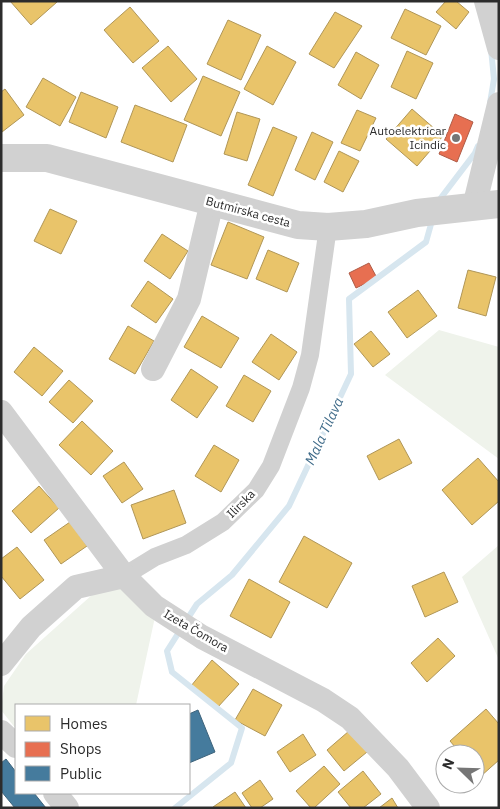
<svg xmlns="http://www.w3.org/2000/svg" width="500" height="809" font-family="'IBM Plex Sans',sans-serif">
<style>
.green{fill:#eff3eb}
.homes{fill:#e9c46a;stroke:#b09657}
.shops{fill:#e76f51;stroke:#af5b46}
.public{fill:#457b9d;stroke:#3e637b}
.lines{fill:none;stroke-linecap:round;stroke-linejoin:round}
.stream{stroke:#d7e6ef;stroke-width:6}
.pedestrian{stroke:#d1d1d1;stroke-width:18}
.minor{stroke:#d1d1d1;stroke-width:24}
.tertiary{stroke:#d1d1d1;stroke-width:28}
.poi-dot{fill:#767676;stroke:#fff;stroke-width:2}
.labels{text-anchor:middle;stroke-width:5;stroke-linejoin:round;paint-order:stroke}
.poi-label{font-size:12px;fill:#2c2c2c;stroke:#fff;text-anchor:end}
.street-label{font-size:12px;fill:#2c2c2c;stroke:#fff}
.water-label{font-size:14px;font-style:italic;fill:#3f6b89;stroke:#fff}
</style>
<rect width="100%" height="100%" fill="#fff"/>
<path class="green" d="M439 330 499 347V459L385 375Z
M499 545V660L462 577Z
M117 586 155 617 136 705H16V729L1 710 4 686 26 654 93 594Z"/>
<path class="homes" d="M10 1H56L57 2 31 25Z
M446 1H456L469 12 456 29 436 12Z
M130 7 159 41 133 63 104 30Z
M405 9 441 26 426 55 391 38Z
M335 12 362 26 334 68 309 54Z
M228 20 261 35 241 80 207 64Z
M168 46 197 79 171 102 142 68Z
M267 46 296 62 273 105 244 89Z
M407 51 433 63 416 99 391 87Z
M356 52 379 65 361 99 338 85Z
M203 76 240 92 221 136 184 120Z
M43 78 76 97 60 126 26 107Z
M5 89 24 115 2 132 1 92Z
M81 92 118 107 106 138 69 122Z
M135 105 187 125 173 162 121 142Z
M412 109 443 136 417 166 386 139Z
M357 110 376 118 360 151 341 143Z
M237 112 260 119 247 161 224 154Z
M273 127 297 137 273 196 248 185Z
M312 132 333 142 315 180 295 170Z
M339 151 359 161 343 192 324 182Z
M50 209 77 221 61 254 34 241Z
M228 222 264 237 247 279 211 265Z
M162 234 188 251 170 279 144 261Z
M268 250 299 263 287 292 256 279Z
M468 270 496 277 486 316 458 308Z
M148 281 173 299 156 323 131 306Z
M418 290 437 316 407 338 388 312Z
M202 316 239 338 221 368 184 347Z
M128 326 154 341 135 374 109 359Z
M371 331 390 354 373 367 354 344Z
M271 334 297 352 279 380 252 362Z
M34 347 63 371 42 396 14 372Z
M191 369 218 387 197 418 171 400Z
M244 375 271 391 253 422 226 406Z
M69 380 93 401 73 423 49 402Z
M82 421 113 451 91 475 59 445Z
M399 439 412 463 379 480 367 456Z
M214 445 239 460 221 492 195 476Z
M478 458 499 482V501L472 525 442 490Z
M124 462 143 489 122 503 103 476Z
M39 486 59 508 31 533 12 511Z
M174 490 186 523 143 539 131 505Z
M70 522 87 546 61 564 44 540Z
M304 536 352 563 327 608 279 582Z
M17 547 44 580 20 599 1 576V559Z
M444 572 458 602 425 617 412 586Z
M249 579 290 602 271 638 230 616Z
M438 638 455 656 427 682 411 663Z
M212 660 239 684 217 708 191 686Z
M253 689 282 705 265 736 235 720Z
M486 709 499 724V760L481 776 475 770V754H461L450 741Z
M349 731 367 752 344 771 327 750Z
M303 734 316 755 290 772 277 752Z
M324 766 340 784 314 808H311L296 791Z
M363 771 381 794 363 808H351L338 792Z
M260 780 273 799 260 808H252L242 793Z
M235 792 246 808H214L213 807Z
M392 798 398 808H379Z"/>
<path class="shops" d="M455 114 473 122 457 162 439 154Z
M369 263 377 278 356 288 349 273Z"/>
<path class="public" d="M198 710 215 752 189 763V714Z
M6 759 16 772V793H34L46 808H15L1 791V763Z"/>
<g class="lines">
<path class="stream" d="M490 103 494 79 491 49
M437 203 475 153 478 146
M186 621 197 604 232 575 289 506 351 374 349 299 426 242 433 217
M175 808 231 763 242 728 172 672 167 651 181 629"/>
<path class="pedestrian" d="M124 576 155 557 186 545 223 522 256 490 271 466 301 388 310 355 328 227"/>
<path class="minor" d="M486 1 499 48
M474 207 499 104
M153 369 189 299 212 202
M1 412 124 576 154 606 202 637 323 700 350 718 398 768 428 808
M1 664 31 627 76 587 124 576
M1 732 16 746
M55 793 67 808"/>
<path class="tertiary" d="M1 158H47L298 225 328 227 366 224 417 213 499 204"/>
</g>
<circle class="poi-dot" cx="456" cy="138" r="5"/>
<g class="labels">
<g class="poi-label">
<text x="446" y="135">Autoelektricar<tspan x="446" dy="14">Icindic</tspan></text>
</g>
<g class="street-label">
<text transform="translate(248 212) rotate(15)" y="4">Butmirska cesta</text>
<text transform="translate(241 504) rotate(-45)" y="4">Ilirska</text>
<text transform="translate(196 631) rotate(30)" y="4">Izeta Čomora</text>
</g>
<g class="water-label">
<text transform="translate(324 431) rotate(-65)" y="5">Mala Tilava</text>
</g>
</g>
<rect width="500" height="809" fill="none" stroke="#2c2c2c" stroke-width="5"/>
<rect x="15" y="704" width="175" height="90" fill="#ffffff" stroke="#ababab"/>
<rect x="25" y="716" width="25" height="15" fill="#e9c46a" stroke="#ababab"/>
<text x="60" y="729" font-size="15" fill="#2c2c2c">Homes</text>
<rect x="25" y="742" width="25" height="15" fill="#e76f51" stroke="#ababab"/>
<text x="60" y="754" font-size="15" fill="#2c2c2c">Shops</text>
<rect x="25" y="766" width="25" height="15" fill="#457b9d" stroke="#ababab"/>
<text x="60" y="779" font-size="15" fill="#2c2c2c">Public</text>
<g transform="translate(460 769) rotate(293)"><circle r="24" fill="#ffffff" stroke="#ababab"/>
<path d="M0-4L9 19L0 12L-9 19Z" fill="#767676"/>
<text y="-8" font-size="14" font-weight="bold" text-anchor="middle" fill="#2c2c2c">N</text>
</g>
</svg>
